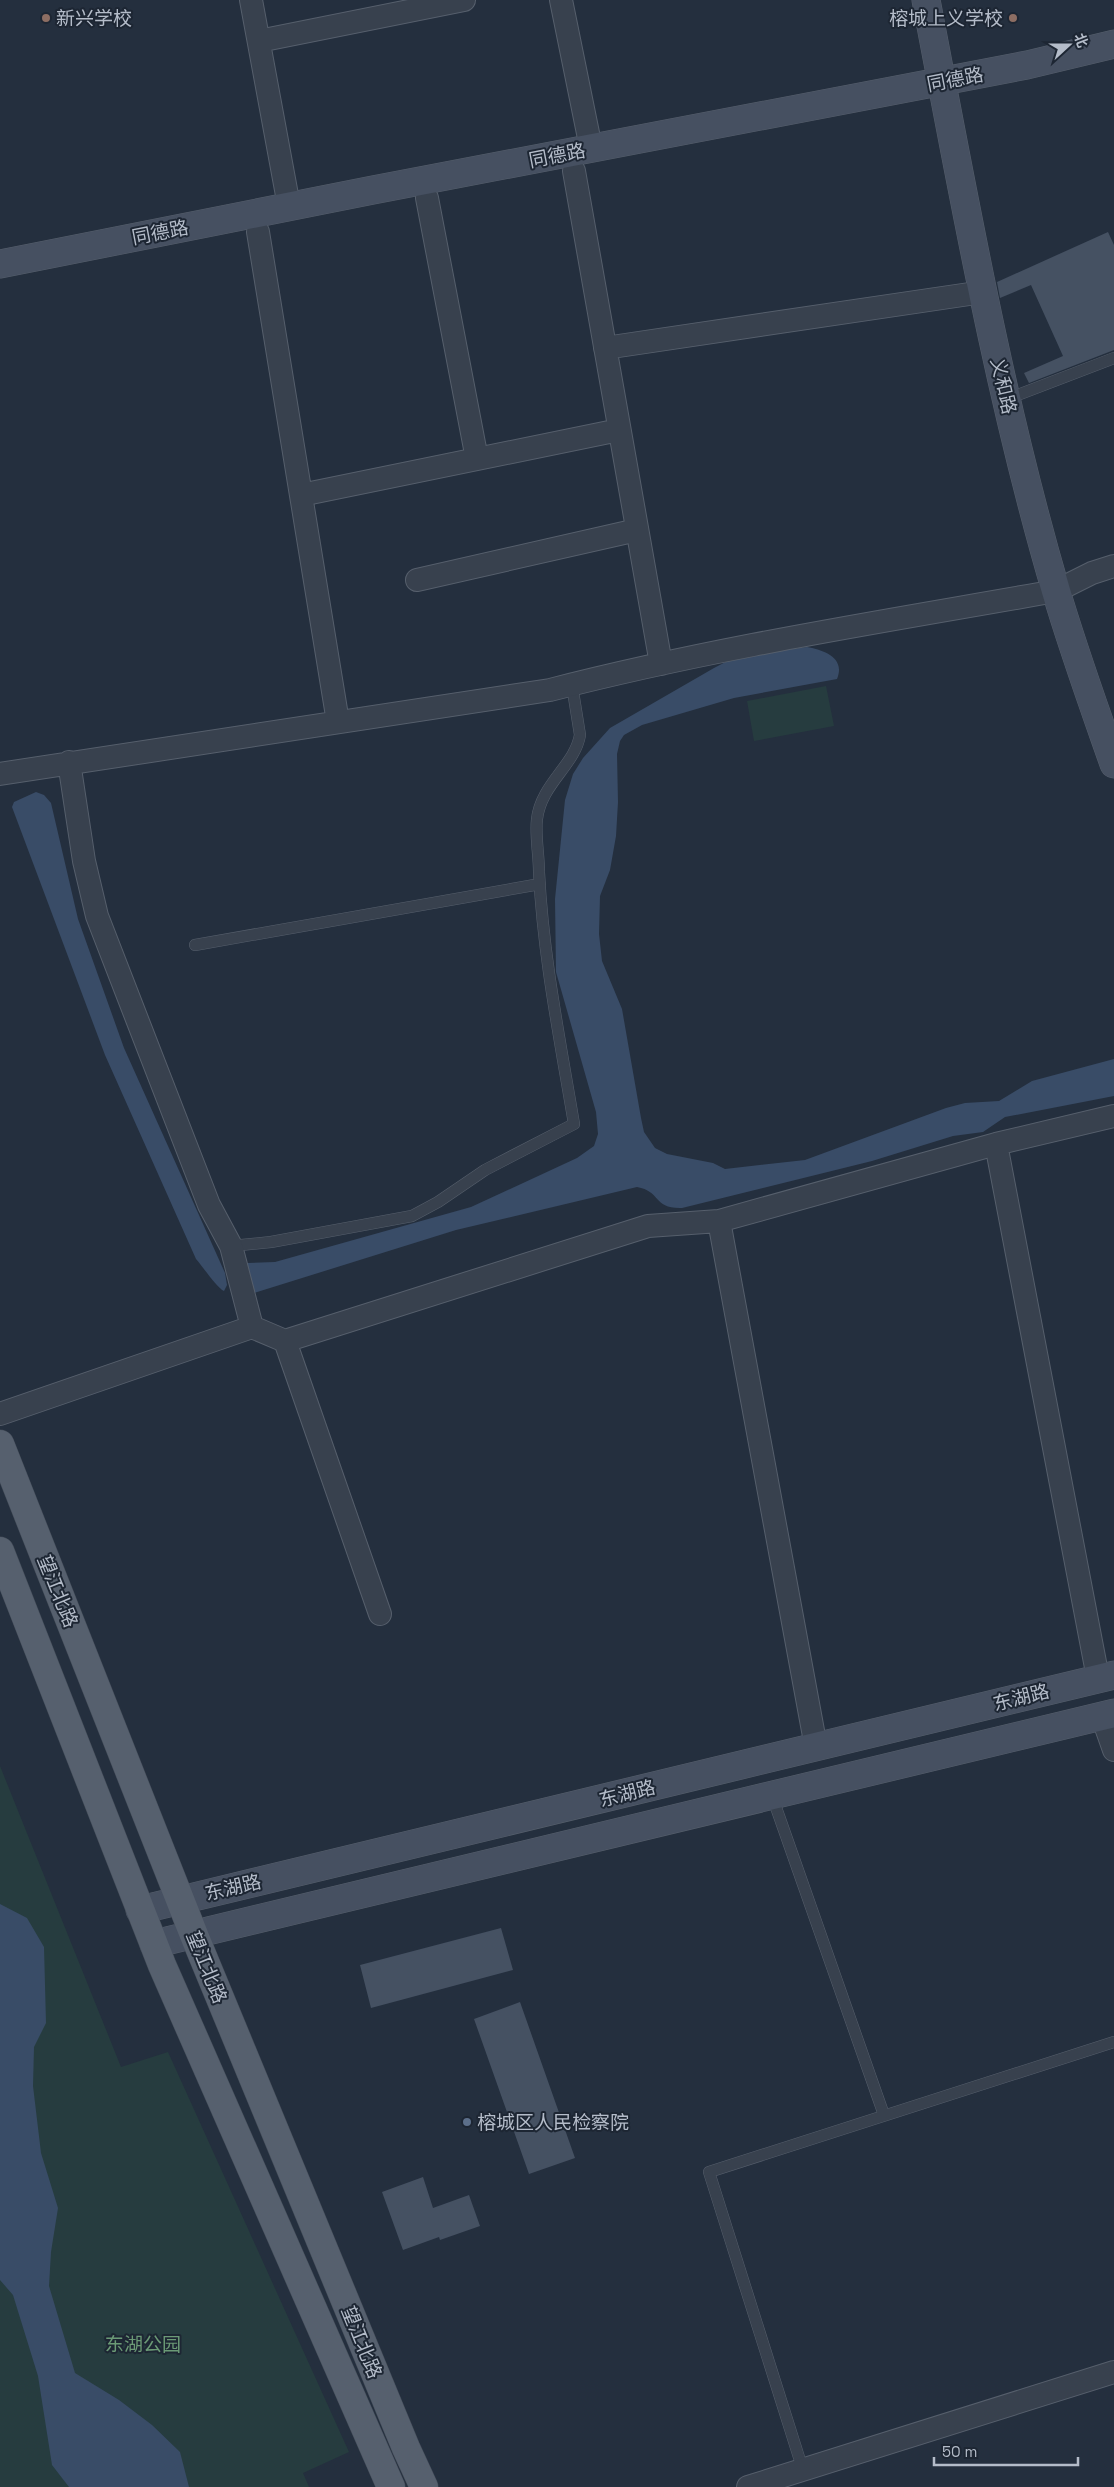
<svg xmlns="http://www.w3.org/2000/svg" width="1114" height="2487" font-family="'Space Grotesk','Noto Sans SC',sans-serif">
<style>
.green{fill:#263c3f}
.water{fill:#394c67}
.building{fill:#455162}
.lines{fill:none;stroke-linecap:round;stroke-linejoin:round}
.lane-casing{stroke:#565f6c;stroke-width:12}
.street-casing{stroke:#565f6c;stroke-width:24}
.secondary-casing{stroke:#565f6c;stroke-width:29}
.primary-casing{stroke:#414a57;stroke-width:29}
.lane{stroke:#38414e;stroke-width:11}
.street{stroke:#38414e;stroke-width:22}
.secondary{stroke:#465061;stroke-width:28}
.primary{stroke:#56606e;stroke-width:28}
.education-dot{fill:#8d6e63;stroke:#1d2633;stroke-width:2}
.service-dot{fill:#5c6f8a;stroke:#1d2633;stroke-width:2}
.labels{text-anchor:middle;stroke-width:4;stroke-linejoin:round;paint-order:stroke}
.poi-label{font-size:19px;fill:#b4bcc9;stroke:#1d2633;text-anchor:start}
.street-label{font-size:19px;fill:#b4bcc9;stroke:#1d2633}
.park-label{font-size:19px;fill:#6b9a76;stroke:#1d2633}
</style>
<rect width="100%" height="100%" fill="#242f3e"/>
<path class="green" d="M826 686 834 726 754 741 747 701Z
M0 1766 121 2067 168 2052 349 2452 303 2473 309 2487H0Z"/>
<path class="water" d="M807 647C823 650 846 657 837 679L734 698 642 725 624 735 620 741 617 754 618 802 616 836 610 870 600 896 599 934 602 961 622 1009 641 1118 644 1132 655 1148 667 1154 713 1163 725 1169 805 1160 946 1108 965 1103 999 1101 1032 1081 1114 1059V1096L1005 1117 983 1132 953 1136 872 1161 682 1208C653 1209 661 1191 637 1187L456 1230 254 1293 247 1263 275 1262 471 1207 577 1158 594 1146 598 1134 596 1112 556 972 555 899 565 800 573 774 583 758 610 728 714 668 737 656Z
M36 792 44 795 51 803 78 919 124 1048 225 1273 227 1285 224 1291C217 1288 203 1267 196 1259L105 1055 12 807 14 802Z
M0 1904 27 1918 44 1947 46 2023 34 2047 33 2086 41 2153 58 2208 51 2252 49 2286 75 2373 119 2400 152 2425 180 2452 189 2487H69L52 2465 38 2376 13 2295 0 2280Z"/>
<path class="building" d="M1108 232 1114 245V350L1029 383 1024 373 1063 356 1031 285 1000 298 997 282Z
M501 1928 513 1970 371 2008 360 1965Z
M520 2002 575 2158 529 2174 474 2019Z
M423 2177 433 2208 469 2195 480 2226 440 2240 439 2237 403 2250 382 2192Z"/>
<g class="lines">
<g class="lane-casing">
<path id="lane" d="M1007 399 1114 358
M195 945 540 884
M231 1246 271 1242 412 1216 438 1202 485 1170 574 1124C560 1040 543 956 539 872 539 855 535 835 537 819 541 784 575 765 580 735L572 685
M772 1796 884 2115
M803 2470 709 2172 1114 2042"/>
</g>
<g class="street-casing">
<path id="street" d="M251 0 289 206
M561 0 591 148
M259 41 464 0
M574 171 661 664
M427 198 477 459
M258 232 338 722
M605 348 983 292
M301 495 619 430
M417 580 637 530
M69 762 84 861 97 916 209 1205 231 1246 252 1327
M0 774 550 690C717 647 887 621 1056 591L1092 573 1114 566
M996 1144 1098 1678
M719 1221 816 1747
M285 1341 380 1614
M0 1414 252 1327 285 1341 648 1226 719 1221 996 1144 1114 1116
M1102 1716 1114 1750
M748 2487 1114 2372"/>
</g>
<g class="secondary-casing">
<path id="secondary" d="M926 0C964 198 999 397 1056 591 1073 649 1094 707 1114 764
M0 264 373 190 1027 65 1114 44
M140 1910 1114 1675
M154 1944 1114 1713"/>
</g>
<g class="primary-casing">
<path id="primary" d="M0 1444 194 1935 406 2448 424 2487
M0 1551 162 1965 391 2487"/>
</g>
<use href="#lane" class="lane"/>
<use href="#street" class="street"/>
<use href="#secondary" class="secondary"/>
<use href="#primary" class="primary"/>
</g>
<g class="education-dot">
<circle cx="46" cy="18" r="5"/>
<circle cx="1013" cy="18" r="5"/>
</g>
<circle class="service-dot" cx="467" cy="2122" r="5"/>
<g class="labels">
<g class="poi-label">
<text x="56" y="25">新兴学校</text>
<text x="1003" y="25" text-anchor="end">榕城上义学校</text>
<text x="477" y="2129">榕城区人民检察院</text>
</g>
<g class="street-label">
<text transform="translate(955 79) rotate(-11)" y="7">同德路</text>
<text transform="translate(557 155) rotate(-11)" y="7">同德路</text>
<text transform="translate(160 232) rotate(-11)" y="7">同德路</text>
<text transform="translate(1004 386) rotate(77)" y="7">义和路</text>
<text transform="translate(58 1591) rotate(68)" y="7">望江北路</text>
<text transform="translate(1021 1697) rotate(-14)" y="7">东湖路</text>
<text transform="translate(627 1793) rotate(-14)" y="7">东湖路</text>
<text transform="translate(233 1887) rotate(-13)" y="7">东湖路</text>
<text transform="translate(207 1967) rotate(68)" y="7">望江北路</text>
<text transform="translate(362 2342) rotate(68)" y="7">望江北路</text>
</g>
<g class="park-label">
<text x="143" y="2351">东湖公园</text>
</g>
</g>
<g transform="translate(1069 45) rotate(69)" stroke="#1d2633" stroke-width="4" paint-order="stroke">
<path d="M0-4L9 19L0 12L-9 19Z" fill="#b4bcc9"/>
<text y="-8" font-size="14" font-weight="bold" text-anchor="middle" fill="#b4bcc9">北</text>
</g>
<path d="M934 2457v8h144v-8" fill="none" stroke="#b4bcc9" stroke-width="2.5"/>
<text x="942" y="2457" font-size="15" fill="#b4bcc9" stroke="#1d2633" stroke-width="4" paint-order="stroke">50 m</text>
</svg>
